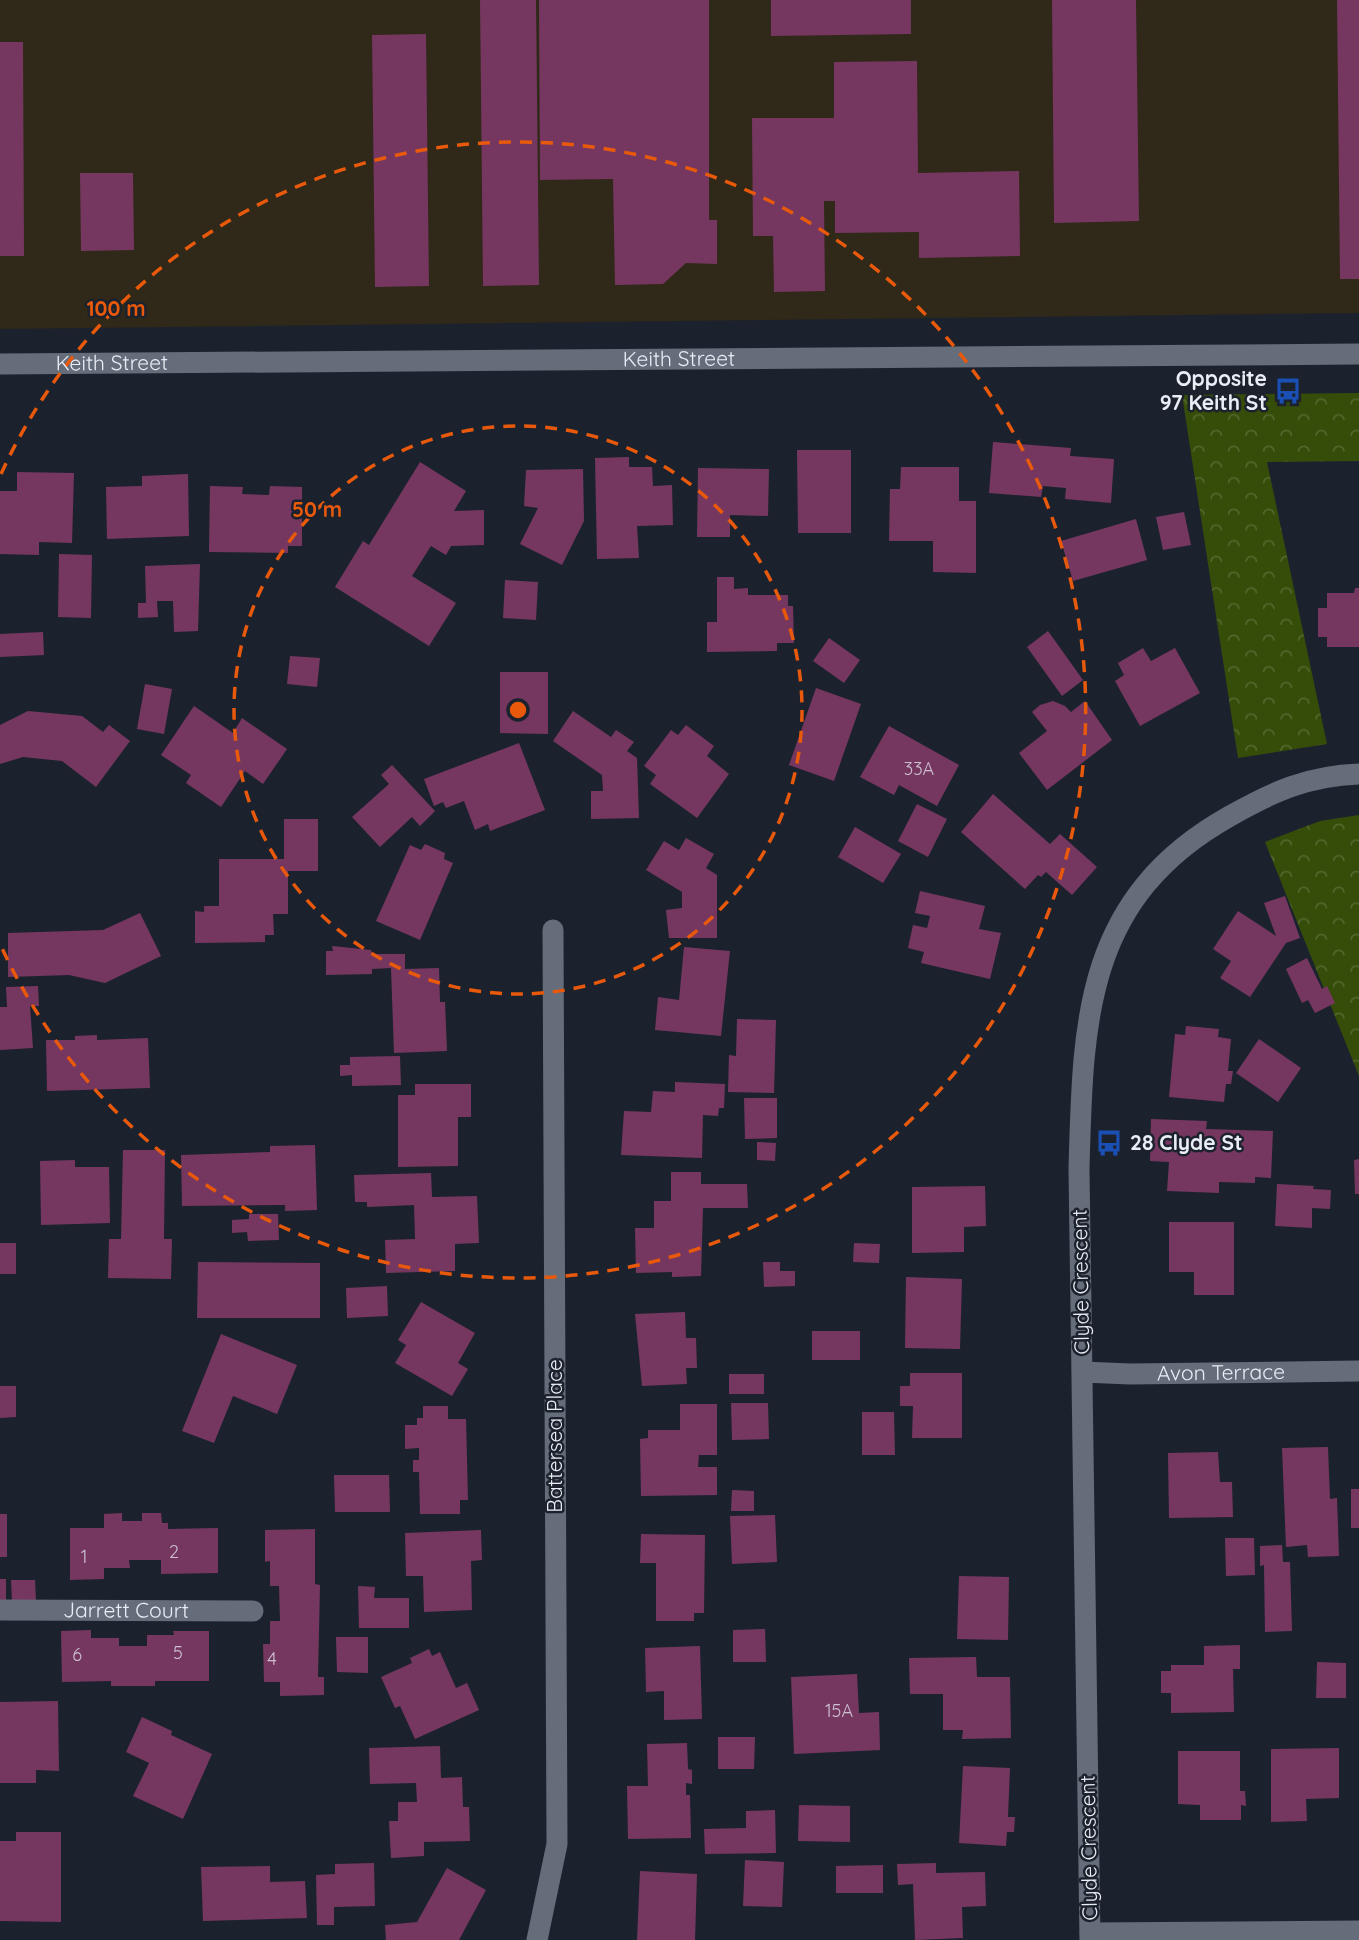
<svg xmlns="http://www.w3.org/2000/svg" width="1359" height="1940" font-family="Quicksand,sans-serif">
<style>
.industrial{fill:#302818}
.park{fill:url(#park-crowns)}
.pitch{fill:#364c09}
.building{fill:#753760}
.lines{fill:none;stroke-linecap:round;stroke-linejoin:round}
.street{stroke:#656c7a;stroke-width:21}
.secondary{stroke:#656c7a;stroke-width:21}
.ring{fill:none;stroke:#e8590c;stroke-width:3.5;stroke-dasharray:12 9}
.labels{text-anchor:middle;stroke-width:5;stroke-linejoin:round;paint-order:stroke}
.number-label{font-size:18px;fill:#ccc0d0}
.street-label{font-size:21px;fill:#e9edf5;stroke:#1c222d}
.poi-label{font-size:21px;font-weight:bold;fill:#e9edf5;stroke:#1c222d;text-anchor:end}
.centre{fill:#e8590c;stroke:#1c222d;stroke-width:3.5}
.ring-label{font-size:21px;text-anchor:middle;font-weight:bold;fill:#e8590c;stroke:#1c222d;stroke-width:5;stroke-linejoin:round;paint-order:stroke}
</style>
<defs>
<pattern id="park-crowns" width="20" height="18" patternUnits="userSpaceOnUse" patternTransform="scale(1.75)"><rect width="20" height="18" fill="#364c09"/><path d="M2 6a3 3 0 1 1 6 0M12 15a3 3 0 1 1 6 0" fill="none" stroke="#53662d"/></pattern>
</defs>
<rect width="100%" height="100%" fill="#1c222d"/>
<path class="industrial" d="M0 0H1359V313L0 329Z"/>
<path class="park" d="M1359 393V461L1267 462 1327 744 1238 758 1182 395Z
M1359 815V1076L1265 842 1320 821Z"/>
<path class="pitch" d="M1359 971V993L1340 979Z"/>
<path class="building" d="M480 0H536L539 285 483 286Z
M539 0H709V220H717V264L686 263 663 284 615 285 613 179 540 180Z
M771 0H911V34L771 36Z
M1052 0H1136L1139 221 1054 223Z
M1337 0H1359V279H1340Z
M426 34 429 286 375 287 372 35Z
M0 42H23L24 256H0Z
M917 61 918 173 1019 171 1020 256 919 258V232L835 233V201H824L825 291 774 292 773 236H753L752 118H834V62Z
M80 173H133L134 250 81 251Z
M993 442 1071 448 1070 456 1114 459 1111 503 1065 499 1066 488 1043 486 1041 497 989 493Z
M797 450H851V533H798Z
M629 457V467H652L653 486 672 485 673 525 637 526 639 558 597 559 595 458Z
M420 462 466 491 454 511 484 510V545L451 546 446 555 431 546 412 576 456 603 429 646 335 587 363 541 369 545Z
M901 467H959V501H976V573L933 572V541H889L890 489H900Z
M698 468 769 469 768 516 730 515V537H697Z
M583 469 584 521 562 565 520 544 538 508 524 506 526 470Z
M17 472 74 473 72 543 39 542V555L0 554V491H17Z
M188 474 189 536 107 539 106 487 142 486V476Z
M210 486 243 487 242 494 269 495 270 486 302 487V546H288V553L209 552Z
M1184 512 1191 545 1163 550 1156 517Z
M1136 519 1147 560 1073 581 1061 541Z
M59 554 92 555 91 618 58 617Z
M200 564 198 631 174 632 173 601H157L158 617 138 618V603H146L145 566Z
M717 577H734V589L748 588V595H788V606H793L794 643H777V651L707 652V622H717Z
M505 580 538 582 536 620 503 618Z
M1355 588H1359V647H1327V637H1318V608H1327V593H1354Z
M1048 631 1083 680 1062 696 1027 647Z
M43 632 44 655 0 657V634Z
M829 638 860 660 844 683 813 661Z
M1143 648 1151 661 1175 648 1200 693 1140 726 1115 681 1124 675 1118 663Z
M290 656 320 658 317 687 287 684Z
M500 672H548V734L500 733Z
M145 684 172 689 164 734 137 729Z
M816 688 861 704 834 781 789 765Z
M1085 701 1112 740 1047 790 1019 753 1047 731 1032 712 1040 705 1053 701 1065 706 1071 712Z
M194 706 233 733 242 718 287 749 263 784 245 771 221 807 186 783 191 775 161 755Z
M28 711 82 716 103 732 109 725 130 741 96 787 62 761 23 757 0 764V725Z
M573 711 611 737 616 730 634 742 627 751 637 758 639 818 591 819V791H603L602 775 553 741Z
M686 725 714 746 707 756 729 774 697 818 650 784 656 775 644 766 671 730 678 735Z
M889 726 959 765 937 806 899 785 894 795 860 777Z
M519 743 545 810 490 831 488 824 475 830 464 801 446 808 443 802 434 806 424 779Z
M392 765 435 811 420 826 412 817 380 847 352 817 389 784 381 775Z
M993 794 1050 844 1060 834 1097 867 1072 895 1046 872 1041 877 1038 875 1025 889 961 832Z
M917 804 947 819 928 857 898 841Z
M284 819H318V871H288V914H273L274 935H265V942L195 943V911L204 912V906H219V859H284Z
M855 827 901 854 883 883 838 857Z
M686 838 714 854 706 868 717 875V938H669L666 910 682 908V892L646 870 664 841 679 850Z
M425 844 445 853 444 859 453 863 420 940 376 921 410 845 421 850Z
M920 891 985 906 979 929 1001 933 990 979 921 963 924 952 908 948 913 925 927 928 930 916 915 913Z
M1285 896 1300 938 1286 943 1250 997 1220 978 1231 961 1213 949 1238 911 1276 936 1264 903Z
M140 913 161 956 105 983 69 975 8 977V933L103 930Z
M332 946 371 950 372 954H405V969L439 968 440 1002H445L447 1051 394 1053 391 968 372 969V974L326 975V951H333Z
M684 947 730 951 721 1036 655 1030 658 997 679 1000Z
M1307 958 1322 989 1327 986 1335 1003 1315 1013 1308 1000 1302 1003 1286 969Z
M38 986 39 1006H30L33 1048 0 1050V1007H7L6 987Z
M737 1019 776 1020 774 1093 728 1092 729 1055 736 1056Z
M1186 1026 1219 1029 1218 1037 1231 1039 1228 1071H1233L1231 1084H1226L1224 1102 1169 1097 1175 1034 1185 1035Z
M97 1035V1040L148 1038 150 1088 47 1091 46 1040H75V1036Z
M1259 1039 1301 1068 1278 1102 1236 1073Z
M400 1056 401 1085 352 1086V1075L340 1076V1065H350V1057Z
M675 1082 725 1084 724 1108H719L718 1116 703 1115 702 1158 621 1155 624 1111 651 1112 653 1091 675 1092Z
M415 1084H471V1117H458V1166L398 1167V1095H415Z
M744 1098H777V1138L745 1139Z
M1151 1119 1207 1121 1206 1129 1273 1131 1271 1178 1255 1177V1183L1219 1182V1193L1167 1191 1169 1162 1150 1161Z
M757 1142 776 1143 775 1161 757 1160Z
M315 1145 317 1210 285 1211V1205L182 1206 181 1155 270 1152V1146Z
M123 1150H165L164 1239H172L171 1279 108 1278 109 1239H121Z
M1359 1159V1194H1355L1354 1160Z
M75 1160V1167H109L110 1223 41 1225 40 1161Z
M671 1172H701V1184H747L748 1208H703L701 1276 672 1277V1272L636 1273 635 1228H654V1201H671Z
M431 1173 432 1197 477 1196 479 1243 455 1244V1271L386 1273 385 1240 415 1239 414 1205 367 1207V1202H355L354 1175Z
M1277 1184 1314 1186 1313 1189 1331 1190 1330 1209 1312 1208V1228L1275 1226Z
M985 1186 986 1226 964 1227V1252L912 1253V1187Z
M249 1214H278L279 1240 248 1241 247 1232 232 1233V1220L249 1219Z
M1169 1222H1234V1295H1194V1272H1169Z
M0 1243H16V1274H0Z
M854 1243 880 1244 879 1263 853 1262Z
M198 1262 320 1263V1318H197Z
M763 1262H780V1271H795V1286L764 1287Z
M906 1277 962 1279 960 1349 905 1348Z
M387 1286 388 1316 347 1318 346 1288Z
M421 1302 475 1333 458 1363 468 1369 452 1396 395 1363 406 1345 398 1340Z
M685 1312 686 1338H696L697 1368H686L687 1384 642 1386 635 1314Z
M812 1331H860V1360H812Z
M221 1334 297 1365 277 1414 233 1396 214 1443 182 1431Z
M910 1373H962V1438H912L913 1406H900V1386H910Z
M729 1374H764V1394H729Z
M0 1386H16V1417L0 1418Z
M731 1403H768L769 1439 732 1440Z
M680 1404H717V1455H699L698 1467H717V1495L641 1496 640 1439 648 1438V1430H680Z
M423 1406H448V1419H466L468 1500H460V1514H420L419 1472H413V1460H419V1448L405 1449V1425H417V1418H423Z
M862 1412H894L895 1455H862Z
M1328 1447 1330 1499 1337 1498 1339 1556 1308 1557 1307 1545 1286 1547 1282 1448Z
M1218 1452 1220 1482H1232L1233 1517 1169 1518 1168 1453Z
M334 1475H389L390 1512H335Z
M1351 1489H1359V1528H1351Z
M732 1490 754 1491V1511H731Z
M122 1513V1521H142V1513H161L162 1523H168V1529L218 1528V1573L161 1574V1560H129L130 1568H104V1579L70 1580V1528H104V1514Z
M0 1514H7V1557H0Z
M775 1515 777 1562 732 1564 730 1516Z
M315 1529V1584L320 1585 318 1677H324V1695L280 1696V1682H264L263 1644H270V1621H280L279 1586H270V1561L265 1562V1530Z
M481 1530 482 1560 471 1561 472 1610 424 1612 423 1576H406L405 1533Z
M641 1534 705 1535 704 1613H694V1621H656V1563H640Z
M1225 1538H1254L1255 1575 1226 1576Z
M1282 1545 1283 1562H1290L1292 1631 1265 1632 1264 1565 1260 1566V1546Z
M959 1576 1009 1577 1008 1640 957 1639Z
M0 1579H6V1602H0Z
M11 1580H35L36 1601 12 1602Z
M358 1586 375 1587 374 1598H409V1628H359Z
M765 1629 766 1662H733V1630Z
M91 1630V1638H119V1646H147V1635H174L173 1631H209V1681H155V1686H111V1681L62 1682 61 1631Z
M336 1637H368V1673L337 1672Z
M1240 1645V1669H1233L1234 1712 1171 1713V1693H1161V1671H1171V1665H1204V1646Z
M700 1646 702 1719 664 1720V1691L646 1692 645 1648Z
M429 1649 432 1656 440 1652 456 1688 467 1683 479 1710 415 1739 400 1706 395 1708 381 1677 412 1663 410 1658Z
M976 1657 977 1677H1010L1011 1738 962 1739 963 1730H943V1694H910L909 1658Z
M1317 1662 1346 1663V1698H1316Z
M857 1674 859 1713 879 1712 880 1750 794 1754 791 1677Z
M58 1701 59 1771 36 1770V1783H0V1702Z
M142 1717 172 1731 171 1735 212 1754 183 1819 133 1796 149 1763 126 1752Z
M718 1737H755L754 1769H718Z
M687 1743 688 1769 692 1770V1784L686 1783V1795H690L691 1838 628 1839 627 1786H648L647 1744Z
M440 1746 441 1778 462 1777 463 1807H469L470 1841 424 1842V1856L391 1858 389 1821H398V1802H417L416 1783 370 1784 369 1748Z
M1339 1748V1798L1306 1799 1307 1821 1271 1822V1749Z
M1178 1751H1240V1791H1245L1246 1806 1241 1805V1820H1200V1805L1178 1804Z
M963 1766 1010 1768 1008 1817H1015L1014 1832H1007L1006 1846 959 1843Z
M799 1805 850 1806V1842L798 1841Z
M775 1810 776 1853 705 1854 704 1829 746 1828V1811Z
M16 1832H61V1922L0 1921V1841H16Z
M745 1860 784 1862 782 1907 743 1906Z
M374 1863 375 1906 334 1907V1925H317L316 1875 335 1874V1864Z
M936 1863V1873L985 1872 986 1906 962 1907 963 1938 915 1940 913 1884 898 1885 897 1864Z
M883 1865V1893H836V1866Z
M270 1866V1882L305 1881 307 1918 203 1921 201 1867Z
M447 1868 486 1890 459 1940H386L385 1925 417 1922Z
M640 1871 697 1874 695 1940H637Z"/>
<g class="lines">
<g class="street">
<path id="s1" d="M1083 1372 1130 1374 1359 1371"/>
<path id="s2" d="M0 1610 253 1611"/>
<path d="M1090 1933 1359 1931"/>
<path d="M537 1940 557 1844 553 930"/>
<path d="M1090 1940 1079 1169C1083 1020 1084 898 1230 816 1274 791 1308 776 1359 774"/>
</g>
<path class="secondary" id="s3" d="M0 364 1359 354"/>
</g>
<g class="ring">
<circle cx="518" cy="710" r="284"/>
<path d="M1 474A568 568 0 1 1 1 946"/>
</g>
<defs>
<g id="bus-bare" transform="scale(2.1)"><path d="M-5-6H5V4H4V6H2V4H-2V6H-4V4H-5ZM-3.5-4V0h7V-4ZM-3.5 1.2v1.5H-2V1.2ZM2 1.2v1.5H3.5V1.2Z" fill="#1a4fb4" stroke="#1c222d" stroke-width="2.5" paint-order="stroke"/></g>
</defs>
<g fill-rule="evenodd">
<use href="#bus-bare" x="1288" y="391"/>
<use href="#bus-bare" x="1109" y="1143"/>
</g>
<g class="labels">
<g class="number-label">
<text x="919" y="775">33A</text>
<text x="174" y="1558">2</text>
<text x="84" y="1563">1</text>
<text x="178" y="1659">5</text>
<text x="77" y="1661">6</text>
<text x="272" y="1665">4</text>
<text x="839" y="1717">15A</text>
</g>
<g class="street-label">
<text dy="7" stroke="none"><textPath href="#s3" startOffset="679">Keith Street</textPath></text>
<text dy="7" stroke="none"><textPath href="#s3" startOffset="112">Keith Street</textPath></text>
<text transform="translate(1081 1282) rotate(-91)" y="7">Clyde Crescent</text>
<text dy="7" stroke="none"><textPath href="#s1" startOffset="138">Avon Terrace</textPath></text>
<text transform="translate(555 1436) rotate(-90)" y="7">Battersea Place</text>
<text dy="7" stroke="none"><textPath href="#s2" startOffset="126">Jarrett Court</textPath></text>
<text transform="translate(1089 1848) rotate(-91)" y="7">Clyde Crescent</text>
</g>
<g class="poi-label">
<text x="1267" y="386">Opposite<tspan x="1267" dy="24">97 Keith St</tspan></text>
<text x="1130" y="1150" text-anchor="start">28 Clyde St</text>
</g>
</g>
<circle cx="518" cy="710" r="10" class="centre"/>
<g class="ring-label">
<text x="116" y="316">100 m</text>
<text x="317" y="517">50 m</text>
</g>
</svg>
